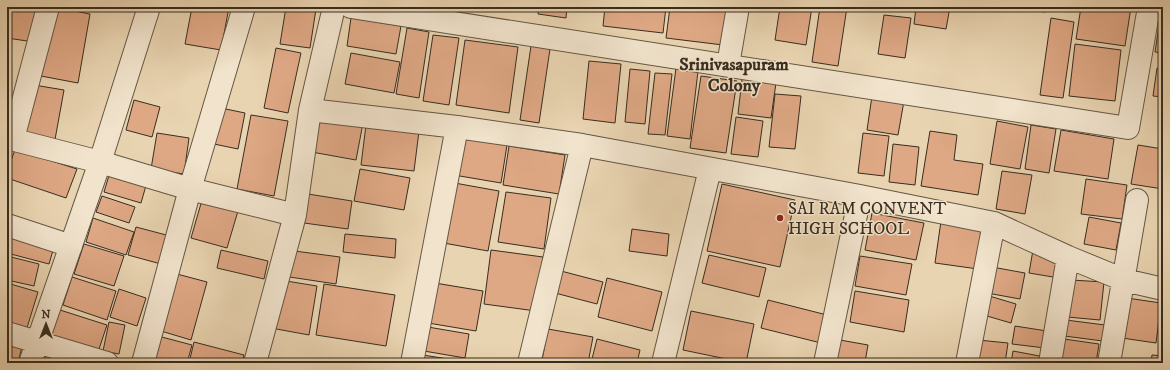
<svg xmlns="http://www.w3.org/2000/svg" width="1170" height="370" font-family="'IM FELL DW Pica',serif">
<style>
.building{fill:#dfa885;stroke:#382d20}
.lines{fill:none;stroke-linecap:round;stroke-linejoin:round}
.street-casing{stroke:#645744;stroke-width:24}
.street{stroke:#f1e3cc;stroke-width:22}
.poi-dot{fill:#8f2418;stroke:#f1e3cc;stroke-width:1.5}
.labels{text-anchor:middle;stroke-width:3;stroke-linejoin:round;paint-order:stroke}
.poi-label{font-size:17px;fill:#382d20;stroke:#f1e3cc;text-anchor:start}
.neighbourhood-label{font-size:18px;font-weight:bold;fill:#382d20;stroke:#f1e3cc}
</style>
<rect width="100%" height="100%" fill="#e9d4b1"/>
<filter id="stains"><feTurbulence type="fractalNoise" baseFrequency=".005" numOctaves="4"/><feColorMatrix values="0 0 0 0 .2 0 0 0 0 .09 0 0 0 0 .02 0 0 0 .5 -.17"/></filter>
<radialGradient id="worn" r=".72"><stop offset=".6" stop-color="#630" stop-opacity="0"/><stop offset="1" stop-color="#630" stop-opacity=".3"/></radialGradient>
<path class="building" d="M7 7H38L34 42 7 38Z
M54 7 90 14 78 83 41 76Z
M192 7H229L221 50 185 44Z
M286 7H305L316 9 310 48 280 44Z
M539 7H567L566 18 538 14Z
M605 7H666L663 33 603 26Z
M670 7H727L723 45 666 38Z
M780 7H812L806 45 775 40Z
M820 7H847L838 66 812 62Z
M916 7H950L946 29 914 24Z
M1020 7H1046L1045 12 1020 8Z
M1081 7H1131L1125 46 1076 39Z
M884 15 911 18 905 58 878 54Z
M351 18 401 26 396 54 347 46Z
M1051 18 1074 22 1063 98 1040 95Z
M1159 25 1163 26V53L1155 52Z
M407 28 429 32 419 98 396 94Z
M433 35 459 38 449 105 423 101Z
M465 40 518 47 509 113 456 105Z
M1075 44 1121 50 1115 101 1069 96Z
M531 46 550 49 539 123 520 120Z
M276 48 301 53 288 113 264 108Z
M351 53 400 62 394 93 345 84Z
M589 61 621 64 615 123 583 119Z
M676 68 698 71 690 139 667 136Z
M1157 68 1163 69V97L1153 96Z
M630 69 650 71 645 124 625 122Z
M655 73 672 74 665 135 648 134Z
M701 76 737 81 726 153 690 148Z
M742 79 776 83 771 118 738 114Z
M34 85 64 90 54 145 24 140Z
M775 94 801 96 795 149 769 147Z
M872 96 904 101 898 135 867 130Z
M134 100 160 107 152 137 126 130Z
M221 108 245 113 238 149 214 144Z
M312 114 363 123 356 160 306 151Z
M251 115 288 121 274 196 237 189Z
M736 117 763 121 758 157 731 154Z
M997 121 1028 127 1020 169 990 164Z
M366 125 419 131 414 171 361 165Z
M1031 125 1056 129 1049 173 1025 169Z
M1061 130 1114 139 1108 179 1054 171Z
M930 131 957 135 954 160 983 164 978 195 921 186Z
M157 133 189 138 184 174 151 169Z
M863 133 889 136 884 176 858 173Z
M461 137 507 145 501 183 454 175Z
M17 144 39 157 77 169 66 198 7 178V172Z
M893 144 919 147 915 185 889 182Z
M1138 145 1163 149V189L1131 184Z
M509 146 565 155 559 194 503 185Z
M360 169 410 178 404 210 354 201Z
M1002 171 1032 175 1025 214 996 209Z
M110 172 147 182 141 203 104 192Z
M1086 179 1127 185 1122 219 1081 214Z
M449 182 499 191 488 251 438 242Z
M722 184 795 200 780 267 707 251Z
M506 192 551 198 544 249 498 242Z
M308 194 352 201 348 229 304 223Z
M102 196 135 207 129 223 96 212Z
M202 200 238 211 227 248 191 238Z
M872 213 924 223 916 260 865 250Z
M1089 217 1121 223 1116 250 1084 244Z
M93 218 134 232 126 255 86 242Z
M941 221 984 227 978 269 935 263Z
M136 227 170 236 161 264 128 255Z
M632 229 669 234 667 256 629 251Z
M345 234 396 239 395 258 343 252Z
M11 236 54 247 49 264 7 253Z
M84 244 124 256 114 286 74 274Z
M221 250 268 261 264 279 217 268Z
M287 250 340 257 336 284 283 276Z
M491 250 543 257 536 311 484 304Z
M1033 250 1062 254 1059 278 1029 273Z
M709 255 766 268 759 297 702 283Z
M7 256 39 264 34 286 7 280Z
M860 256 912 264 906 295 855 286Z
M992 267 1025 273 1020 299 987 293Z
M561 271 603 282 597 304 555 293Z
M177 274 207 282 191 340 161 331Z
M72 277 116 291 107 320 63 305Z
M607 278 662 292 652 331 598 317Z
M280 280 317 286 309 335 271 328Z
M1071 280 1104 282 1100 320 1067 317Z
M429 282 483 291 476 331 422 322Z
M7 283 38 292 26 331 7 326Z
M324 284 395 295 386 346 316 335Z
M119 289 146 298 137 326 110 317Z
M855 291 909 300 904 332 850 322Z
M986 295 1016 304 1011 323 980 314Z
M1127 298 1161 303 1156 343 1122 338Z
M768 300 827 315 821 343 761 328Z
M60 310 107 325 97 355 50 339Z
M691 311 754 324 746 363 683 350Z
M1066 320 1105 325 1103 341 1064 336Z
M109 322 125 325 119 354 103 351Z
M422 326 469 334 465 358 418 350Z
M1015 326 1047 331 1045 348 1012 344Z
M548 329 593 337 588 363H559L542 360Z
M158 336 192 345 187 363H151Z
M7 338 23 342 18 363H7Z
M597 339 640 350 637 363H591Z
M1064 339 1099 344 1096 363 1060 358Z
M840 340 868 345 865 362 872 363H836Z
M978 340 1008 343 1005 363H975Z
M194 342 244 355 242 363H189Z
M47 350 90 363H43Z
M1013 351 1045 357 1044 363H1011Z
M416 354 462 361V363H415Z
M1152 355 1163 356V363H1151Z
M1057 360 1079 363H1056Z"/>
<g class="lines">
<g class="street-casing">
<path id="street" d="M351 7 1128 128 1149 7
M728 65 738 7
M310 110 457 127 582 145 860 196 994 223 1068 257 1124 280 1163 289
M7 138 100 162 190 189 295 215
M13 139 48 7
M7 225 71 246
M7 333 107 363
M30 363 100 162 149 7
M143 363 190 189 244 7
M255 363 295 215 310 110 334 7
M412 363 457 127
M529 363 582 145
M663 363 710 169
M825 363 860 196
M967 363 994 223
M1050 363 1068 257
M1109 363 1137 200"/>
</g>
<use href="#street" class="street"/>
</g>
<circle class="poi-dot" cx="780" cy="218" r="4"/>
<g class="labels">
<g class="poi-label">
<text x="788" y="214">SAI RAM CONVENT<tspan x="788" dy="20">HIGH SCHOOL</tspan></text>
</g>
<g class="neighbourhood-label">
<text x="734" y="70">Srinivasapuram<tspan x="734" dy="21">Colony</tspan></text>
</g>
</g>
<rect width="1170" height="370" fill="none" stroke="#e9d4b1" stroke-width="24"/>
<rect x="8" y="8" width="1154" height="354" fill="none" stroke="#382d20" stroke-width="2"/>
<rect x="12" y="12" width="1146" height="346" fill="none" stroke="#382d20"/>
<g transform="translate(46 324)" stroke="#f1e3cc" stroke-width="3" paint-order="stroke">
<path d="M0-3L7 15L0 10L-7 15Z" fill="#382d20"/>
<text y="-6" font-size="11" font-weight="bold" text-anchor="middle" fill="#382d20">N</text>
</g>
<rect width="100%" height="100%" filter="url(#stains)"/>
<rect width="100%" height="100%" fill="url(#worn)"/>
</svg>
